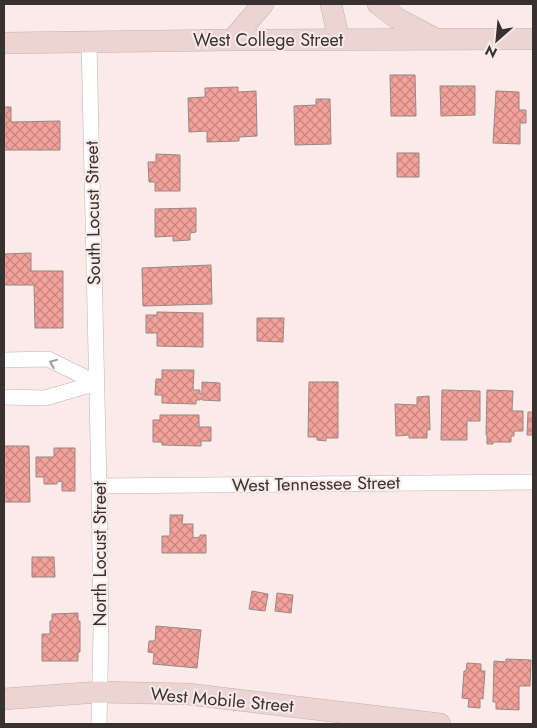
<svg xmlns="http://www.w3.org/2000/svg" width="537" height="728" font-family="Jost,sans-serif">
<style>
.building{fill:url(#building-cross-hatch);stroke:#968886}
.lines{fill:none;stroke-linecap:round;stroke-linejoin:round}
.street-casing{stroke:#c0b1af;stroke-width:16}
.secondary-casing{stroke:#c0b1af;stroke-width:22}
.street{stroke:#fff;stroke-width:15}
.secondary{stroke:#ecd4d2;stroke-width:21}
.oneway{stroke:#9b9898}
.labels{text-anchor:middle;stroke-width:4;stroke-linejoin:round;paint-order:stroke}
.street-label{font-size:18px;fill:#373130;stroke:#faeae8}
</style>
<defs>
<pattern id="building-cross-hatch" width="8" height="8" patternUnits="userSpaceOnUse" patternTransform="scale(1.25)"><rect width="8" height="8" fill="#f3a29b"/><path d="M0 0l8 8M0 8l8-8" fill="none" stroke="#c6857f"/></pattern>
</defs>
<rect width="100%" height="100%" fill="#faeae8"/>
<path class="building" d="M390 75H415L416 116H391Z
M440 86H475V115L441 116Z
M238 87V92L256 91 257 136 239 137V141L207 142V131L189 132 188 98 205 97V88Z
M496 91 519 92V110H526V123H520V144L493 143Z
M316 99H330L331 144 295 145 294 106 316 105Z
M4 107H11V122L60 121V150H4Z
M397 153H419V177H397Z
M156 154 180 155V191H155V182H149L148 162H156Z
M196 208V232L190 233V240L173 241V236L155 237V209Z
M31 253V271H63V328H35L34 285H4V254Z
M211 265 212 304 143 306 142 268Z
M157 312 203 313V347L157 346V333H146V315H157Z
M257 318H284L283 342 257 341Z
M162 370H194L193 390H200V394H202V382L220 383V401L202 400V399H200V400H196V404L162 403V395H155L156 379H162Z
M309 382H338V438H326V441L317 440V437H308Z
M442 390 480 391V421H467V440H441Z
M487 390 513 391 512 411H523V431H514V436H511V442H493V444H487V435H486Z
M429 396 430 430H427V438H409V435L396 436 395 404 417 405V397Z
M528 412H533V435H527Z
M160 415H199V427H211V441H201V446L162 445V442H153V420H160Z
M4 446H29L30 502H4Z
M54 448H75V491H62V481L57 482V484H44V477H36V457H54Z
M170 515H183L182 524H193V538L200 537V535H206V553H162V536H170Z
M32 557H54L55 577H32Z
M252 591 268 594 265 611 249 609Z
M277 593 293 595 291 613 275 611Z
M78 613V621H80V652H78V661H42V634H50V621H52V614Z
M156 626 201 630 197 668 153 664 154 653 148 652 149 641H155Z
M506 659 531 660 530 686H519V710L496 709V702H493L494 661 506 662Z
M467 663 481 664V671H485L483 699 480 698V708L468 707 469 699 462 698 464 671H466Z"/>
<g class="lines">
<g class="street-casing">
<path id="street" d="M89 42 99 486 101 630 99 724
M4 360 48 359 97 383
M4 397 45 398 97 383
M99 486 533 482"/>
</g>
<g class="secondary-casing">
<path id="secondary" d="M331 4 339 40
M378 4 398 19 432 37
M232 40 263 4
M4 43 232 40 533 39
M4 699 99 692 188 694 440 724"/>
</g>
<use href="#street" class="street"/>
<use href="#secondary" class="secondary"/>
</g>
<defs><path id="oneway-chevron" d="M-2-3.5L2.5 0L-2 3.5" fill="none" stroke-width="1.6" stroke-linecap="round" stroke-linejoin="round" transform="scale(1.25)"/></defs>
<use class="oneway" href="#oneway-chevron" transform="translate(53 363) rotate(-158)"/>
<g class="labels">
<g class="street-label">
<text x="268" y="46">West College Street</text>
<text transform="translate(93 213) rotate(-91)" y="6">South Locust Street</text>
<text transform="translate(316 484) rotate(-1)" y="6">West Tennessee Street</text>
<text transform="translate(100 554) rotate(-90)" y="6">North Locust Street</text>
<text transform="translate(222 700) rotate(5)" y="6">West Mobile Street</text>
</g>
</g>
<rect width="537" height="728" fill="none" stroke="#373130" stroke-width="10"/>
<g transform="translate(497 40) rotate(207)" stroke="#faeae8" stroke-width="4" paint-order="stroke">
<path d="M0-4L9 19L0 12L-9 19Z" fill="#373130"/>
<text y="-8" font-size="14" font-weight="bold" text-anchor="middle" fill="#373130">N</text>
</g>
</svg>
